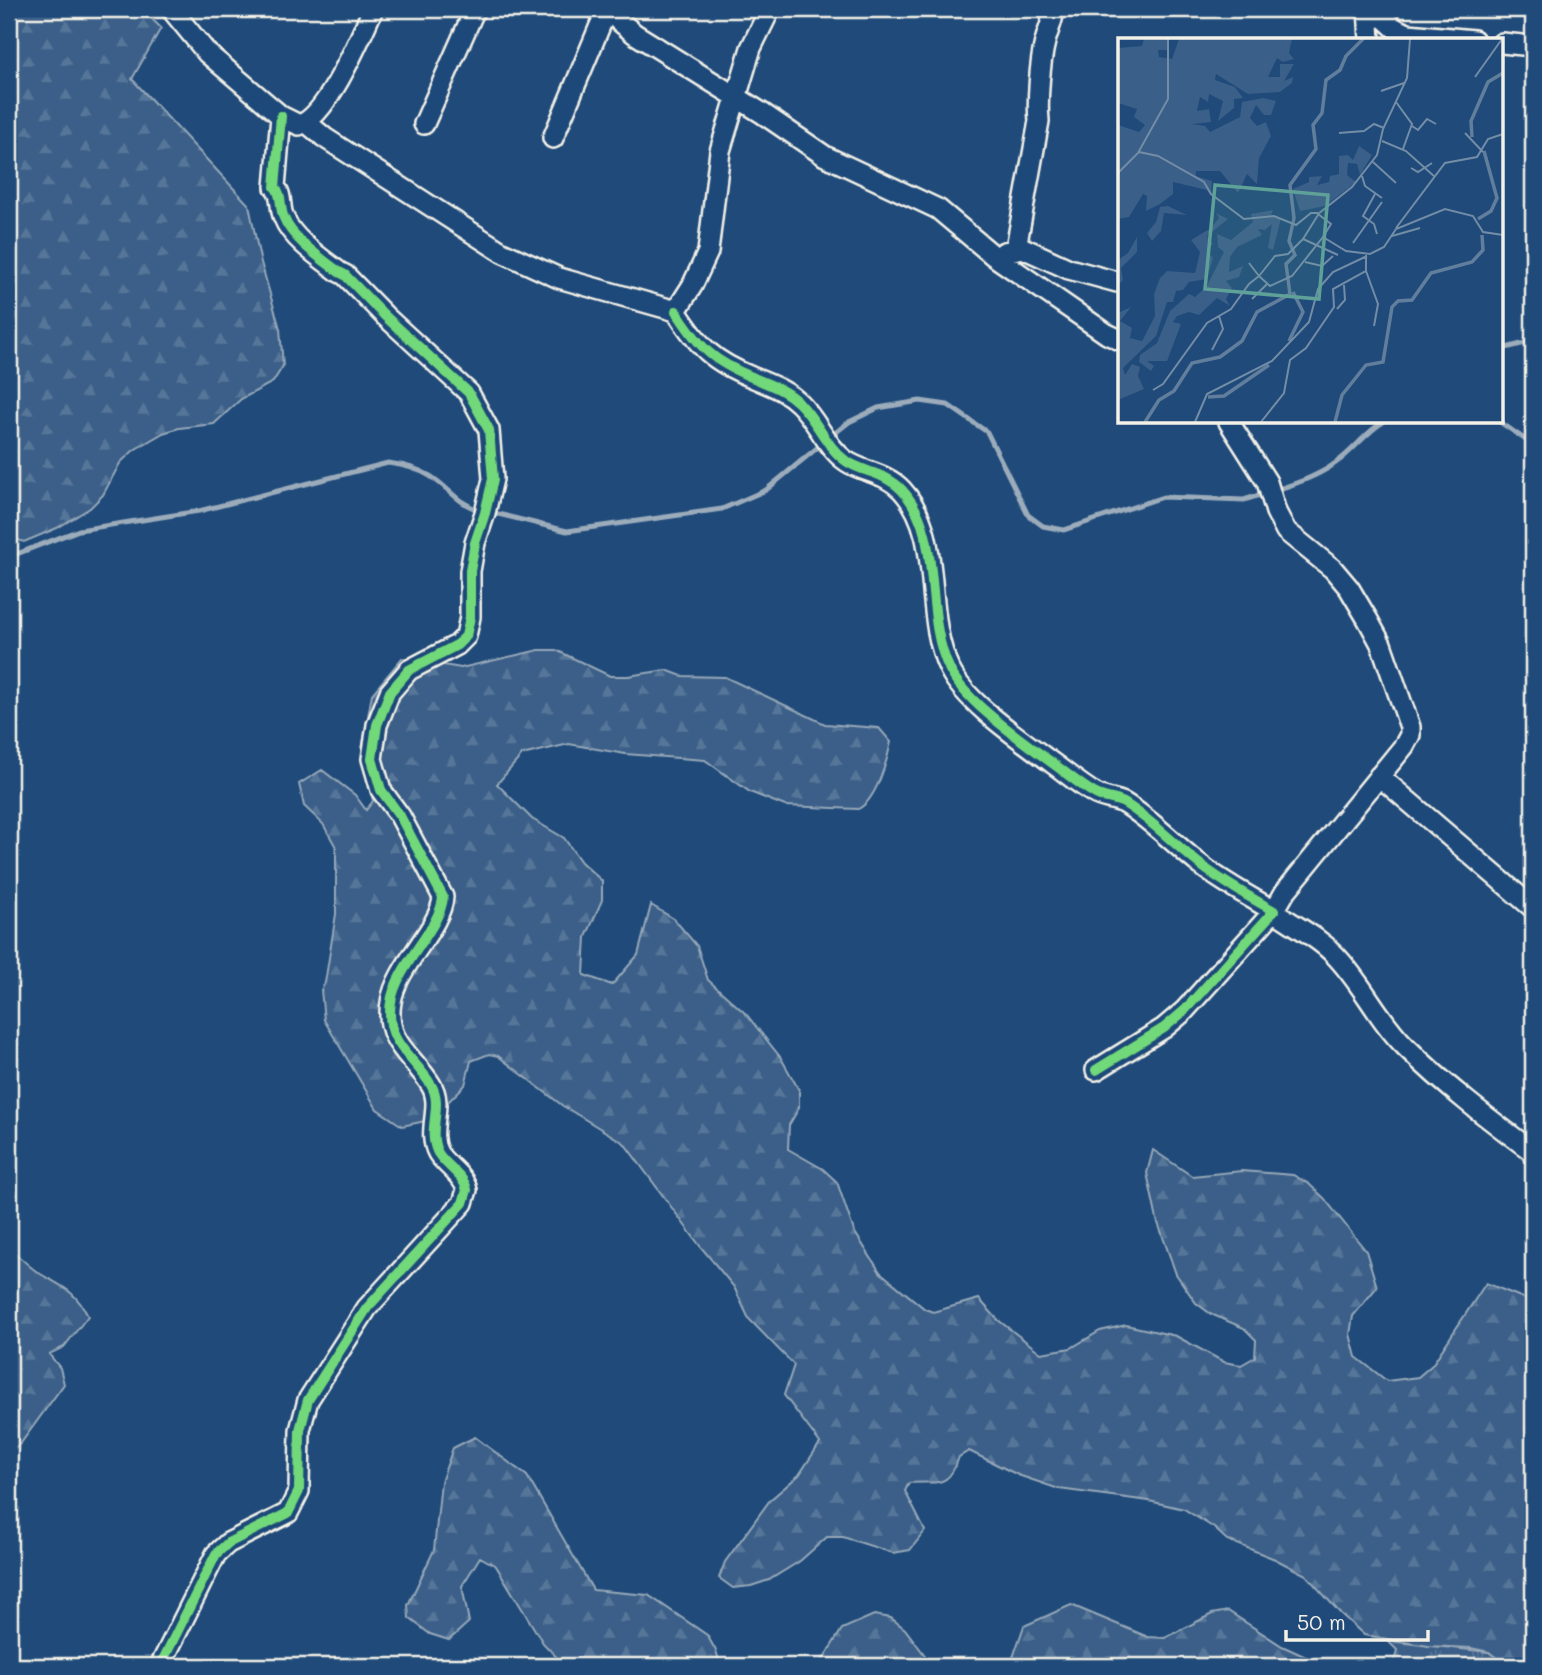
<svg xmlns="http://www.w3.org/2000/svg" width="1542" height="1675" font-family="Mali,sans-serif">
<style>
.grass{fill:url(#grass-tufts);stroke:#97a8b8;stroke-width:2}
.forest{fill:url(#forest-firs);stroke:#97a8b8;stroke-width:2}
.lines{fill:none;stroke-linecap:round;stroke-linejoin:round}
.stream{stroke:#9cacbb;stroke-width:5}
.street-casing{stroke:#f4f1e8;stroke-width:24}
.street{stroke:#1f4a7a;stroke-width:19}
.cycleway-casing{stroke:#1f4a7a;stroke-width:15}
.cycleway{stroke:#71d979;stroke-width:10}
.inset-river{fill:none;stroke:#627e9d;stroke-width:3.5}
.inset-road{fill:none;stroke:#748da6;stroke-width:2}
.view{fill:#5fa199;fill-opacity:0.15;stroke:#5fa199;stroke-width:3.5}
.inset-edge{fill:none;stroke:#f4f1e8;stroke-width:3.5}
</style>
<defs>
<pattern id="grass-tufts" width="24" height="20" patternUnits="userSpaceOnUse" patternTransform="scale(1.75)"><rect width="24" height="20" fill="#3a5f88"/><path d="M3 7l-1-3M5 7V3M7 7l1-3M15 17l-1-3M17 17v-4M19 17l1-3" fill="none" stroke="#577699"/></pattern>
<pattern id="forest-firs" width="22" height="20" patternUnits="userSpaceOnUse" patternTransform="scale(1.75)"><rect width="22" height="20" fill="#3a5f88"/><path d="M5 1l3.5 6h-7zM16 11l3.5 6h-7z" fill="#577699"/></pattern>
</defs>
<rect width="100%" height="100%" fill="#1f4a7a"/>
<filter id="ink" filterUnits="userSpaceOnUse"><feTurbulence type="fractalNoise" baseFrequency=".0143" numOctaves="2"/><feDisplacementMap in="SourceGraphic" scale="14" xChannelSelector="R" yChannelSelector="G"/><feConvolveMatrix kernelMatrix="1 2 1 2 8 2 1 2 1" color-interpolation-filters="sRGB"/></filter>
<g filter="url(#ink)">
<path class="grass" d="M1388 1641 1489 1652 1507 1666H1388L1395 1659 1397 1650Z"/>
<path class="forest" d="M9 9H142L161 28 132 79 249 205 260 259 280 329 283 366 273 382 241 399 214 424 179 428 163 433 134 450 120 463 103 495 90 508 57 528 24 542 9 537Z
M539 650H556L610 676H628L666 670 682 676 725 677 825 724 879 728 891 742C887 761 876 801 858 809L785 806 750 792 705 760 625 754 569 744 522 755 497 784 532 819 564 838 581 862 602 881V900L586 937 584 975 612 985 638 955 651 905 674 919 697 946 708 980 746 1014 781 1058 799 1090V1108L789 1125 788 1149 823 1169 837 1182 854 1231 880 1272 925 1309 933 1312 979 1299 998 1320 1041 1353 1071 1348 1100 1331 1126 1325 1176 1336 1224 1362 1241 1365 1255 1357 1256 1340 1244 1328 1211 1314 1196 1303 1176 1274 1157 1220 1147 1173 1153 1150 1192 1176 1242 1171 1293 1175 1309 1184 1324 1198 1366 1251 1377 1287 1353 1316 1350 1334 1356 1357 1387 1381 1418 1377 1432 1365 1486 1283 1533 1302V1666H1507L1489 1652 1471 1648 1428 1646 1364 1635 1341 1614 1306 1575 1275 1559 1227 1540 1214 1528 1184 1509 1149 1501 1059 1489 1018 1475 969 1451 959 1457C948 1489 939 1481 909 1483L905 1491 925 1531 910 1550 893 1553 843 1537H827L800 1561 769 1580 751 1586 733 1588 719 1578 725 1562 770 1500 799 1475 820 1443 784 1395 794 1365 749 1319 734 1287 700 1246 624 1143 563 1106 498 1056 489 1054 471 1061 465 1085 430 1120 402 1126 377 1109 324 1020 321 990 325 983 336 914V847L323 824 304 806 299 784 322 770 355 795 366 810 373 801 362 750 372 694 402 658 461 668Z
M9 1248C19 1256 28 1266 39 1273 62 1287 75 1290 88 1316L64 1347 49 1354 60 1368 64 1384 21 1443 9 1452Z
M475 1437 527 1476 593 1590 648 1595 707 1635 716 1651 721 1666H565L543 1643 496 1566 480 1557 462 1586 469 1622 449 1640 430 1634 409 1618 408 1605 434 1550 441 1482 453 1448Z
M1071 1605 1148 1637 1165 1638 1212 1614 1228 1611 1282 1646 1326 1666H1010L1024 1626Z
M874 1615 891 1618 905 1629 933 1666H819L842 1629Z"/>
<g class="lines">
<path class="stream" d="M1502 349 1533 341
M1500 422 1533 445
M830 437 849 422 878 408 920 401 948 405 987 432 1028 515 1043 526 1064 530 1163 497 1244 500 1266 493
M1275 490C1296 484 1319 476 1337 462 1354 450 1365 433 1383 422
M490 512 567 531 722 509 766 490 823 443
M9 557 79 530 199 511 388 463C404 465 417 468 430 476 448 487 459 505 480 510"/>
<g class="street-casing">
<path id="street" d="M171 9 207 53 281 116 299 125C327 117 361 36 373 9
M1368 9 1370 40
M1374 9 1396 29 1408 34 1474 40
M618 20 635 34 762 113 825 156 938 209 994 256 1107 334 1120 340
M1502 43 1533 46
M307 123 325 138 502 252 559 278 676 311 692 286 708 252 720 151 751 48 770 9
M424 124 475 9
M553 138 607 9
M1016 248 1039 121C1037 101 1040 61 1045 42 1048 30 1053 21 1054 9
M1004 252 1023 248 1069 269 1117 282
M676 311C700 348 712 361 754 378 770 385 786 390 799 403 817 420 826 447 846 461 864 473 885 472 902 490 945 537 922 614 950 670 966 703 1022 740 1051 762 1065 772 1079 784 1094 793 1103 799 1114 798 1124 803 1152 820 1176 846 1202 866 1224 883 1250 897 1274 911L1184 1011 1164 1028 1096 1070
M1229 422 1267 482 1276 512 1286 531 1333 569 1349 588 1368 620 1381 644 1410 727V735L1404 746 1285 892 1274 911C1294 926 1317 936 1334 954 1362 982 1378 1020 1406 1047 1445 1086 1489 1119 1533 1152
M1379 776 1533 908
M160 1666 216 1554 228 1543 288 1513 299 1491 300 1430 308 1400 367 1308 463 1203 467 1190C464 1175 446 1166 438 1153 426 1131 444 1105 431 1085 413 1055 384 1043 391 1002 396 966 441 928 443 897L400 816 381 790 372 759 377 725 390 692 409 670 457 645 466 636 470 617V571L475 543 485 513 493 479 489 430 469 393 385 316 345 275 339 272C322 259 292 239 284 218 279 208 283 195 275 187L281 116"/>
</g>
<use href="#street" class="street"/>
<g class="cycleway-casing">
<path id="cycleway" d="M676 311C700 348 712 361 754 378 770 385 786 390 799 403 817 420 826 447 846 461 864 473 885 472 902 490 945 537 922 614 950 670 966 703 1022 740 1051 762 1065 772 1079 784 1094 793 1103 799 1114 798 1124 803 1152 820 1176 846 1202 866 1224 883 1250 897 1274 911L1184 1011 1164 1028 1096 1070
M160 1666 216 1554 228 1543 288 1513 299 1491 300 1430 308 1400 367 1308 463 1203 467 1190C464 1175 446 1166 438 1153 426 1131 444 1105 431 1085 413 1055 384 1043 391 1002 396 966 441 928 443 897L400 816 381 790 372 759 377 725 390 692 409 670 457 645 466 636 470 617V571L475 543 485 513 493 479 489 430 469 393 385 316 345 275 339 272C322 259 292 239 284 218 279 208 283 195 275 187L281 116"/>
</g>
<use href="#cycleway" class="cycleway"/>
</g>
</g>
<g transform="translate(1118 38)">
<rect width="385" height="385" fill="#1f4a7a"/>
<path d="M26 1H49V12H40L41 19 54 21 61 1H174L171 15 176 21 165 24 159 20 150 39H162V26H176L166 43 175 39 174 45 162 54 130 56 98 36 97 42 117 49 125 60 116 61V70L100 83 105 63 91 56 90 64 82 59 79 73 91 71 93 84 74 86 87 88 92 94 122 79 124 64 145 60 158 63 153 77H146L138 67 132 80 139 88 148 84 153 98 141 120 139 146 129 136 120 155 102 133H78V138L94 143 93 158 89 152 55 144V156L42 166 28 173 29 158 25 156 11 179 0 181V87L21 94 27 87 16 79 19 71 0 65V10L24 8ZM241 108 254 117 242 137 239 126 230 125 229 137 238 144 207 168 182 173 175 151 191 144V139L204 138 199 147 211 144 212 138 221 136V118L230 117 235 122ZM50 168 69 177 46 175 43 193 34 203 29 195 38 184 42 169ZM155 172 153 177 163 180 155 212 150 210 154 186 147 192 140 191 144 197 119 209 112 219 111 234 125 228 121 239 108 243 114 250 108 261 112 268 99 260 81 277 71 274 59 278 55 284 63 286 49 323H29L36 328 33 333 21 324 22 317 39 305 52 273 71 256 77 259 89 248 106 214 100 209 99 196 113 202 135 184 133 176ZM98 175 110 181 89 198 95 206 89 213 95 220 89 241 71 244 65 252 58 253 55 264H49L38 298 5 330 7 337 14 326 22 329 20 338 26 351 0 362V275L13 269 2 283 14 290 12 300 24 303 37 278 36 256 42 240 49 233 77 235 82 214 73 202 93 190 101 180ZM19 199V214L3 230 5 242 0 247V222L10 215Z" fill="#3a5f88"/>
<path class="inset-river" d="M354 99 353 83 370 44 385 35M360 181 373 173 379 160 366 113M171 303 185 274 175 254M90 359 106 358 151 327M27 384 41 362 56 353 74 325 102 319 124 303 139 274 172 256 168 226 177 217 171 203 176 180 172 147 198 111 195 87 204 75 208 42 222 32 228 18 245 1M217 384 224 357 248 327 265 324 274 269 280 263 294 262 313 235 354 224 365 212 364 197"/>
<path class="inset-road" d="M292 1 289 40 265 91 259 117 234 149 200 176 213 186 205 199 228 213 252 216 266 209 278 191 327 171 355 178 365 194 385 197M357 39 384 1M263 53 286 45M278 64 294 86 285 111M294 88 300 92 309 81 318 86M221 95 246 93 256 86 266 90M347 95 365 114M264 103 288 113 317 139M21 114 40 118 86 144 93 156 126 181 156 178 178 187 193 175H200M255 124 278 145M293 130 300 134 314 125M0 135 20 115 50 61V1M244 138 247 148 264 160M257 156 245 178 256 186 259 196M200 177 185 201 220 217M278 190 327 125 359 119 370 101 385 96M274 198 302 190M235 205 264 164M187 224 204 228 215 218M131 225 141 238 157 218 170 216 185 201M248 233 260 266 256 288M134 261 149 246M219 271 227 262 226 247M94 312 105 291 101 278M35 352 45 346 89 285 113 271 131 246 141 238 152 248 174 238 205 199M77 384 89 356 154 323 191 284 200 251 215 234 249 218M143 384 166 355 172 322 188 310 216 269 215 251 248 233V217"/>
<path class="view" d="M97 147 210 157 201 261 87 251Z"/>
<rect width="385" height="385" class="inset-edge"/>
</g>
<rect width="1542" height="1675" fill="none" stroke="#1f4a7a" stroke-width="35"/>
<rect x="18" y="18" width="1507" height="1640" fill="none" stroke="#f4f1e8" stroke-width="2.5" filter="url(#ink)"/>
<path d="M1286 1630v10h142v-10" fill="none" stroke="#f4f1e8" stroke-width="3.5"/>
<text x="1297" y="1630" font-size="21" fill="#f4f1e8" stroke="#1f4a7a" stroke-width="5" paint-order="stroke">50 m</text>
</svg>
